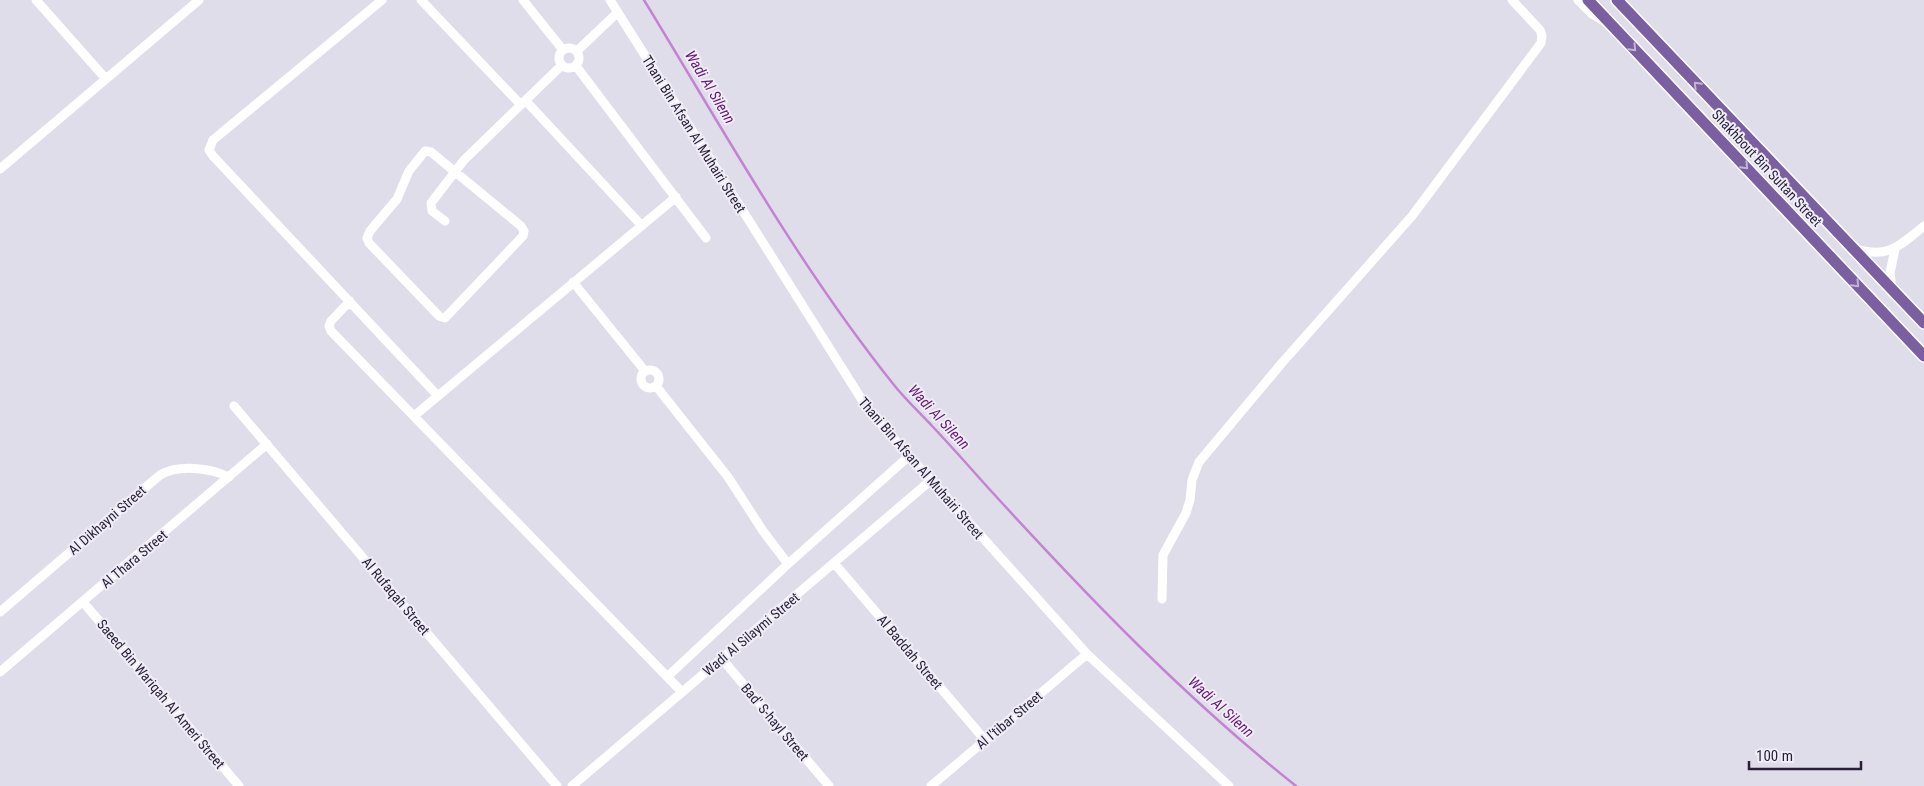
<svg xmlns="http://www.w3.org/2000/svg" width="1924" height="786" font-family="'Roboto Condensed',sans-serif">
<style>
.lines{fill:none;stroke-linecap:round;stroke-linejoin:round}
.stream{stroke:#c483d1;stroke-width:2.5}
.major-casing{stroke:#fff;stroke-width:14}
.minor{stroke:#fff;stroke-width:9}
.major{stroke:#7b60a1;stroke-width:11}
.oneway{stroke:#c1b5d4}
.labels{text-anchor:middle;stroke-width:4;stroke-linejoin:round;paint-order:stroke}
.street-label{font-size:14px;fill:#291f39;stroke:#efedf6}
.water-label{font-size:15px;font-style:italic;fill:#671876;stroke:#efedf6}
</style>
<rect width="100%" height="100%" fill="#e0ddea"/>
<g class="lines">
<path class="stream" d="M644 0C724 131 798 265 894 385 906 400 920 413 933 427 953 448 972 470 992 492 1087 596 1185 698 1296 786"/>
<g class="major-casing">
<path id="major" d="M1588 0 1924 356
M1617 0 1924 323"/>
</g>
<path class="minor" d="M36 0 106 79
M382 0 213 140 209 150 213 156 438 396
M421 0 521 105
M523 0 563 50
M610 0 869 411 1087 654 1229 786
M1578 0 1592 14 1607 23
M559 58a10 10 0 1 1 20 0a10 10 0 1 1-20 0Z
M577 51 617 13
M576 66 706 238
M526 101 642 226
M425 151 431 152 521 226 524 231 523 236 445 318 439 316 369 243 367 238 370 231 397 199 409 171Z
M0 169 199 0
M445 221 432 211 431 203 464 160 562 65
M1853 248C1888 260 1899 246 1924 226
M573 282 645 371
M1892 289 1890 273 1895 249
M350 301 331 321 329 326 331 331 682 692
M641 379a9 9 0 1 1 18 0a9 9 0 1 1-18 0Z
M656 386 728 477 763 531 788 564
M234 406 557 786
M414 416 676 197
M834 563 985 740
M1162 599 1163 555 1186 513 1190 500 1192 480 1199 462 1281 364 1412 216 1541 43 1542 36 1540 30 1512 0
M83 602 239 786
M0 612 160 475C179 464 210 468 229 477
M722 659 829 786
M0 672 267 444
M667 677 788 564 908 457
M572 786 930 481
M931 786 1087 654"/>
<use href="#major" class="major"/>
</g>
<defs><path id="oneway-chevron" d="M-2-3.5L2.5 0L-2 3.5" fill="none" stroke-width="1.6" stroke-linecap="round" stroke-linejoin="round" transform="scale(1.25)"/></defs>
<g class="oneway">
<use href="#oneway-chevron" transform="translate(1633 48) rotate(47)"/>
<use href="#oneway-chevron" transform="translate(1697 85) rotate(-134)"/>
<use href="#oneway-chevron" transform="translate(1745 166) rotate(47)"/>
<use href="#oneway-chevron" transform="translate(1856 284) rotate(47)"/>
</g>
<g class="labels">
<g class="street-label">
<text transform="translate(694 134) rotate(58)" y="5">Thani Bin Afsan Al Muhairi Street</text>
<text transform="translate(1767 168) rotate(47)" y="5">Shakhbout Bin Sultan Street</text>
<text transform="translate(921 468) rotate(49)" y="5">Thani Bin Afsan Al Muhairi Street</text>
<text transform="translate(107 520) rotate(-41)" y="5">Al Dikhayni Street</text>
<text transform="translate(134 559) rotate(-40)" y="5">Al Thara Street</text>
<text transform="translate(396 596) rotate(50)" y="5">Al Rufaqah Street</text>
<text transform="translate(751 634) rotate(-40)" y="5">Wadi Al Silaymi Street</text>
<text transform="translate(910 652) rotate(50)" y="5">Al Baddah Street</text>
<text transform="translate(161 694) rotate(50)" y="5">Saeed Bin Wariqah Al Ameri Street</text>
<text transform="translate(1009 720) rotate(-40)" y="5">Al I'tibar Street</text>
<text transform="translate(775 722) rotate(50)" y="5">Bad' S-hayl Street</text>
</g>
<g class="water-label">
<text transform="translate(710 87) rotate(59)" y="5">Wadi Al Silenn</text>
<text transform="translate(939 417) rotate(47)" y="5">Wadi Al Silenn</text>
<text transform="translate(1221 707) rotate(42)" y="5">Wadi Al Silenn</text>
</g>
</g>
<path d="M1749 761v8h112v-8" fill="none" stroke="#291f39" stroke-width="2.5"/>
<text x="1756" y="761" font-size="15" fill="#291f39" stroke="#efedf6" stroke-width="4" paint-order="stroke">100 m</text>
</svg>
